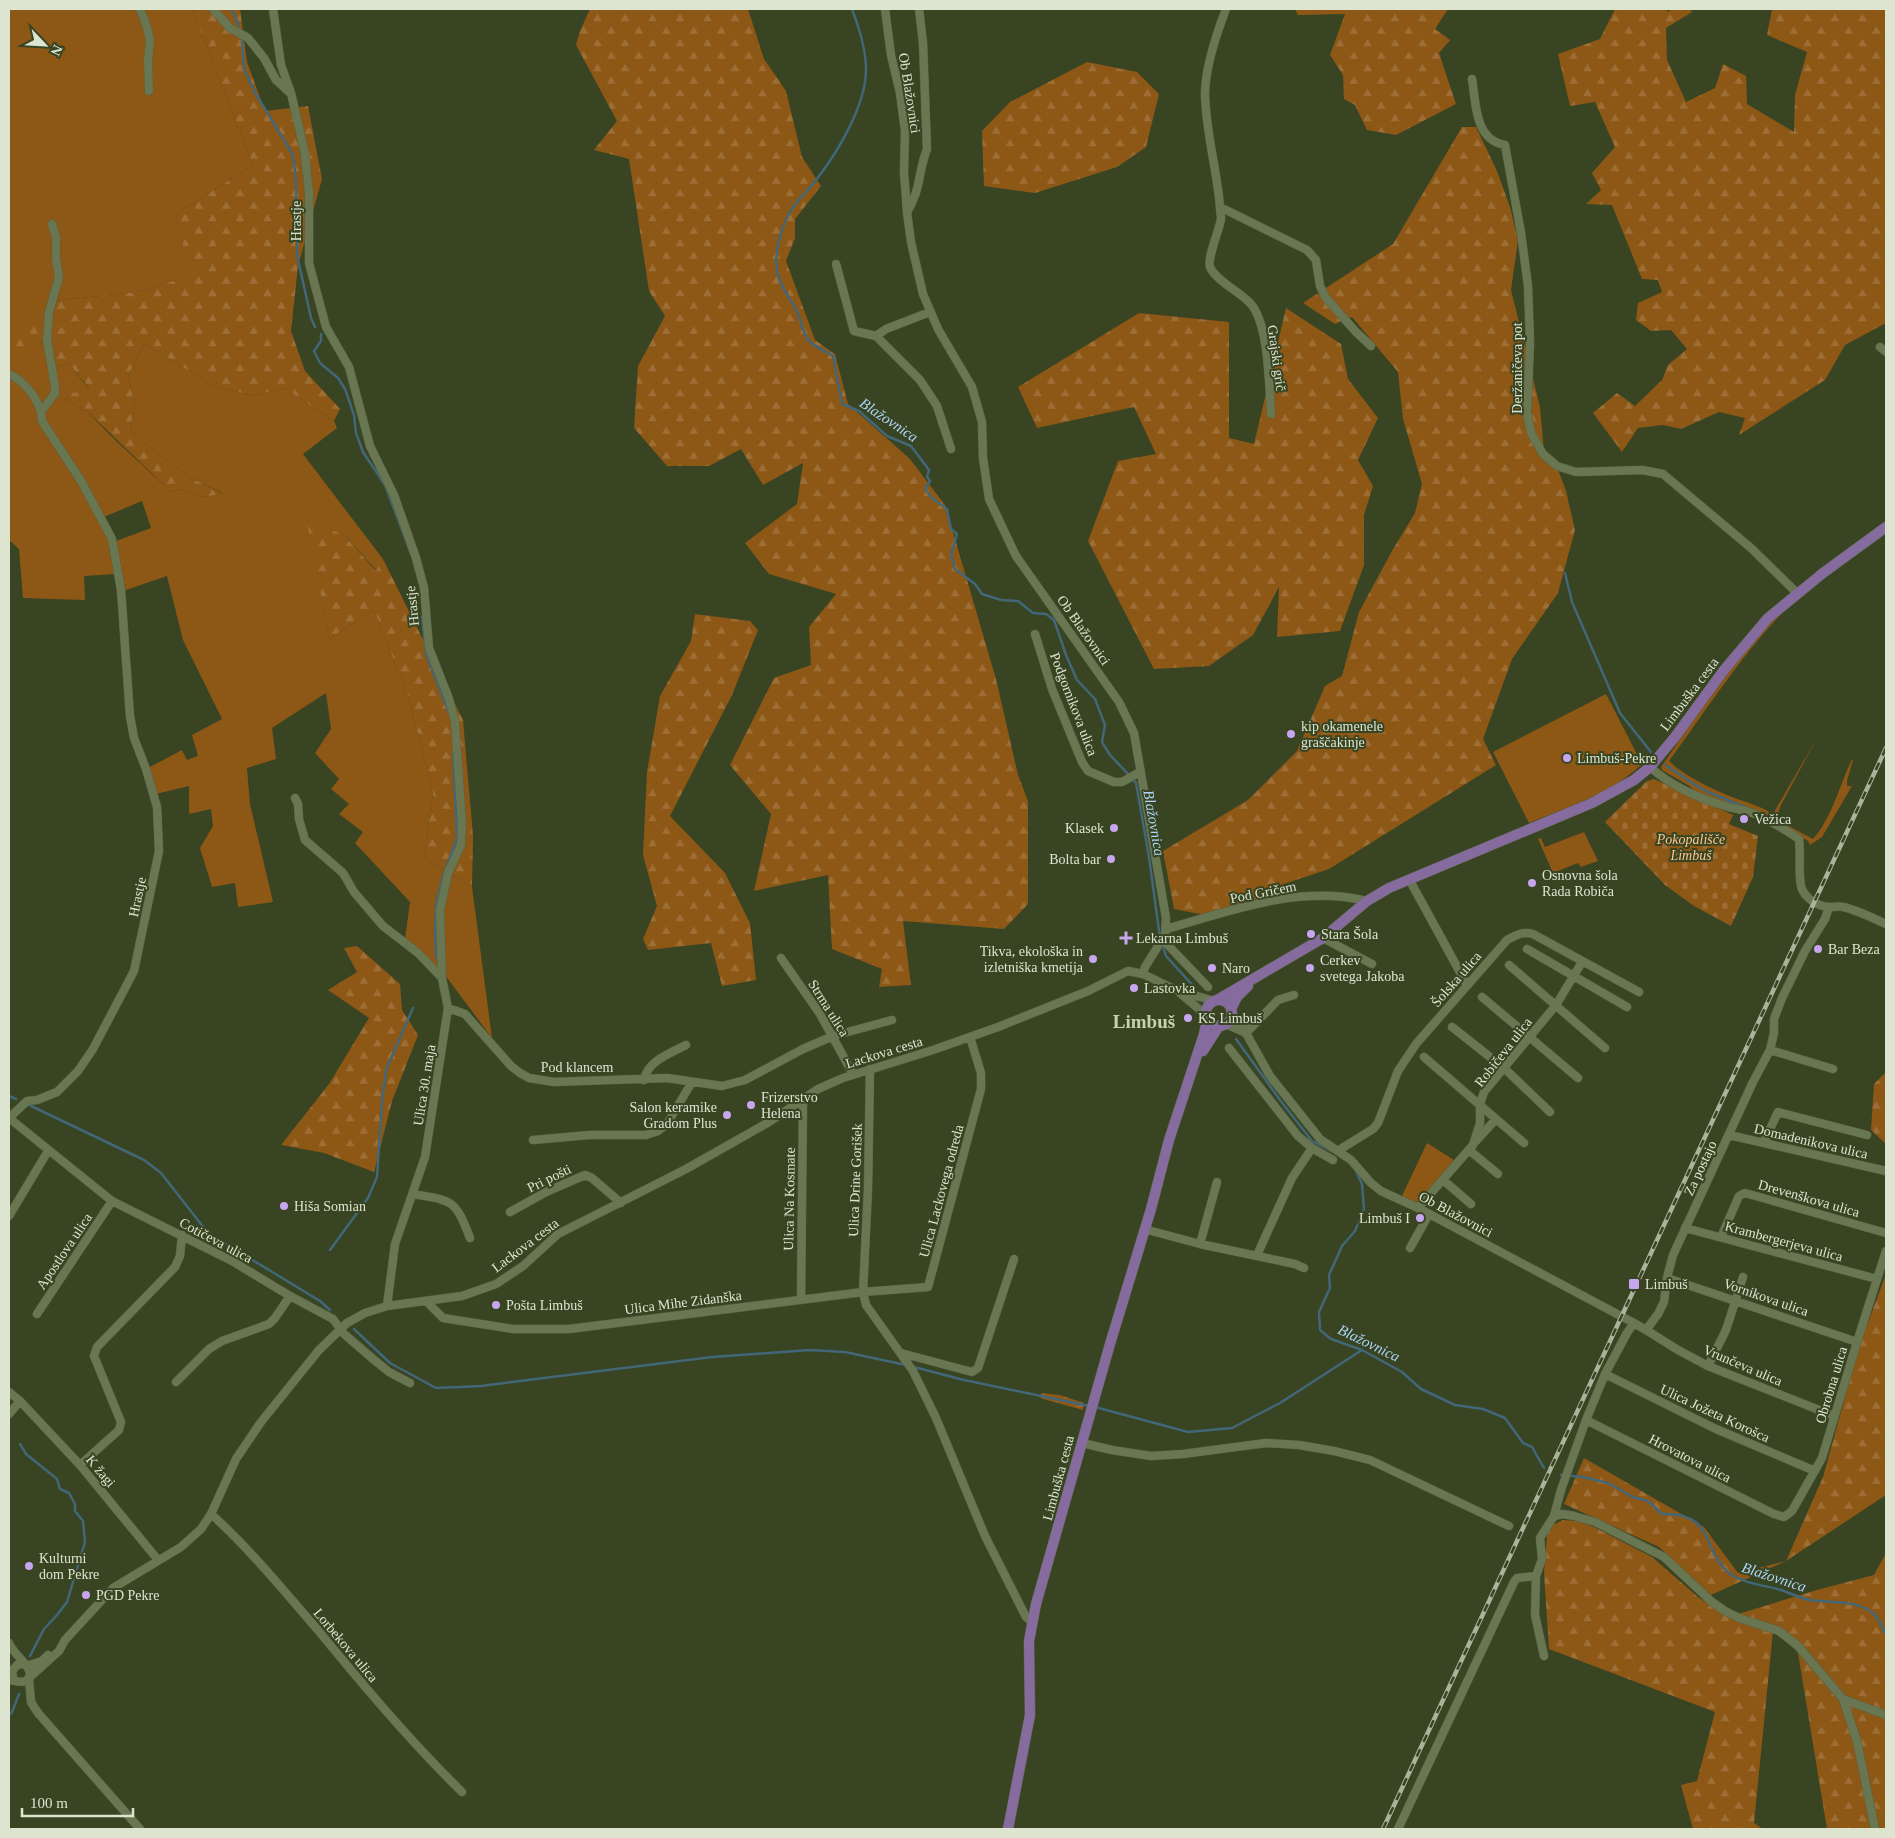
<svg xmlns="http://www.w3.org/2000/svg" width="1895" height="1838" font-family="Georgia,serif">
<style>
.green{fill:#8d5716}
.forest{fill:url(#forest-firs)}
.wetland{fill:url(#wetland-marsh)}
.cemetery{fill:url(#cemetery-stones)}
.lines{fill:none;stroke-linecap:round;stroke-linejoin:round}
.stream{stroke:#426779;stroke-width:2.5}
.minor-casing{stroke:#596244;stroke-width:9}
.major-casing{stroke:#596244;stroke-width:11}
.minor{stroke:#697652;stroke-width:8}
.major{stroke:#866c9e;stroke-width:10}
.rail-casing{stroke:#aab39b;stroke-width:4.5}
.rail{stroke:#384422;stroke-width:2.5;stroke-dasharray:8;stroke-linecap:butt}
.poi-dot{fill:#c7a6ef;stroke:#384422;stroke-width:2}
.labels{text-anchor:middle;stroke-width:4;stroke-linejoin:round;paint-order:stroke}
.street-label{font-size:14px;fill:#dde5d1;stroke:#384422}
.poi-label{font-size:14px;fill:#dde5d1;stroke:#384422;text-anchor:start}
.park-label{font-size:14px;font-style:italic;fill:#fec58d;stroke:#384422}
.water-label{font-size:15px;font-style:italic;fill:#aed6f9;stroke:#384422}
.district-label{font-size:19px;font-weight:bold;fill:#c3d3ab;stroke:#384422}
</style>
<defs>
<pattern id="forest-firs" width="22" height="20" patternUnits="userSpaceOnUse" patternTransform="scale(1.25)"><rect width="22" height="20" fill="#8d5716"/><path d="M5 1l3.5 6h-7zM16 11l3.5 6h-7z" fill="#9d6f37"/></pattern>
<pattern id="wetland-marsh" width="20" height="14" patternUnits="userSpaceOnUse" patternTransform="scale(1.25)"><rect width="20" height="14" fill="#8d5716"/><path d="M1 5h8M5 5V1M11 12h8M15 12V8" fill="none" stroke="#9d6f37"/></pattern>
<pattern id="cemetery-stones" width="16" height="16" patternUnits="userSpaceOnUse" patternTransform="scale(1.25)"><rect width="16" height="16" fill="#8d5716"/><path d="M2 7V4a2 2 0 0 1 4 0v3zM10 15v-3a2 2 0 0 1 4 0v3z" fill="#9d6f37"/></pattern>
</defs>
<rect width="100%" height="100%" fill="#384422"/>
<path class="green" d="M9 9H192L253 165 176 214 191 276 136 292 53 301 15 367 40 340 57 366 69 364 89 389 74 393 66 383 63 398 87 411 109 434 171 492 183 489 202 497 222 493 188 476 130 432 135 404 128 377 144 344 214 386 254 396 284 388 334 421 337 428 303 454 383 559 377 571 345 536 307 518 329 639 374 610 407 693 433 792 424 857 472 887 492 1038 445 975 405 939 410 902 355 843 363 832 339 814 349 804 331 789 339 779 315 753 331 729 326 693 272 728 276 759 247 768 250 804 273 902 238 907 235 883 212 887 200 848 213 826 211 809 189 814V786L156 794 148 768 182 750 187 760 198 756 192 735 222 719 183 640 167 576 123 591 116 541 151 528 142 501 99 519 110 539 116 574 84 576 85 600 23 598 19 549 9 540Z
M1790 605C1743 652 1708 708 1669 761 1687 778 1714 790 1737 799 1750 803 1762 807 1773 814L1818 736 1781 805 1778 813 1780 820 1787 825 1813 839C1833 816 1839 786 1852 759L1853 760 1847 781V786H1852L1822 837 1810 845 1808 841 1799 836 1694 792 1691 787 1662 770 1661 767 1716 687 1777 615Z
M1606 694 1642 764C1611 794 1568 807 1529 823L1493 752Z
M1584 832 1598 861 1581 867 1578 863 1553 873 1538 839 1541 838 1545 847Z
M1427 1143 1454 1160 1418 1202 1411 1201 1402 1196Z"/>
<path class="forest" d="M192 9H240L247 62 265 111 308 106 322 179 298 266 291 331 305 371 340 409 334 421 284 388 254 396 214 386 144 344 128 377 135 404 130 432 188 476 223 494 202 497 183 489 171 492 87 411 63 398 58 388 66 382 74 393 89 388 69 364 57 366 41 341 15 368 12 332 53 301 136 292 190 276 176 214 253 165Z
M590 9H748L764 59 786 91 802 157 821 186 795 219V238L786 261 815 340 835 354 848 404 910 459 945 505 996 679 1018 775 1028 801V904L1004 929 903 921 911 985 879 987 882 969 832 949 828 875 754 891 771 814 730 765 774 678 811 665 809 627 836 594 769 574 745 543 797 504 803 463 763 485 741 449 709 466H667L634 428 638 366 665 316 649 291 629 159 594 150 617 121 576 45 580 31Z
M1295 9H1448L1435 29 1450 40 1439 53 1456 104 1396 135 1367 130 1355 105 1344 99 1343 75 1330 55 1345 14 1298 15Z
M1615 9H1667V12L1672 9H1690L1692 12 1666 28 1667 60 1686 102 1715 88 1723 64 1746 76 1747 104 1794 132 1795 95 1807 52 1767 35 1772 9H1886V323L1845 345 1825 380 1739 435 1745 418 1719 412 1681 429 1663 425 1638 428 1622 452 1593 413 1617 393 1635 406 1662 380 1668 365 1687 349 1671 330 1651 331 1636 320 1638 303 1662 292 1658 280 1642 279 1612 205 1586 204 1601 190 1592 173 1615 147 1595 102 1570 106 1558 54 1600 39Z
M1087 62 1137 72 1159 94 1146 147 1117 167 1035 193 984 186 982 131 1010 102Z
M1462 127H1476L1497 171 1510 207 1518 240 1511 290 1540 407 1544 452 1557 467 1566 491 1575 530 1558 593 1512 659 1483 739 1496 765 1329 869 1272 888 1268 899 1210 916 1174 909 1163 851 1248 800 1297 751 1325 686 1342 676 1359 612 1392 551 1415 513 1422 484 1403 419 1398 372 1352 317 1335 324 1303 303 1393 244Z
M1286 308 1341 344 1348 379 1378 418 1358 460 1373 486 1364 515V565L1340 631 1277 637 1279 587 1253 635 1209 666 1154 669 1088 541 1118 461 1156 454 1134 407 1037 428 1018 387 1139 313 1229 322V438L1254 444Z
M306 517 345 536 376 571 383 559 463 720 473 836 472 887 424 857 433 792 407 693 374 610 329 639Z
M695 614 750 621 758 630 732 695 670 816 725 873 750 923 756 980 722 986 711 943 648 950 643 939 657 906 643 855 647 772 660 696 691 641Z
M357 946 400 984 402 1010 418 1035 392 1101 374 1172 324 1153 281 1145 329 1084 369 1018 328 990 357 972 344 948Z
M1886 1072V1144L1871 1130 1874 1084Z
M1886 1274V1495L1786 1561 1711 1595 1659 1547 1564 1504 1584 1458 1704 1527 1738 1573 1786 1561 1823 1477 1859 1347Z
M1563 1520 1577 1521 1594 1527 1652 1557 1698 1597 1720 1612 1773 1631 1754 1823 1763 1829H1693L1681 1785 1697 1781 1715 1712 1549 1649 1544 1573 1547 1535 1553 1525Z
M1886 1553V1829H1827L1797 1647 1774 1626 1764 1622 1751 1620 1738 1614 1817 1590 1874 1575Z"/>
<path class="wetland" d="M1041 1393 1060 1395 1084 1403 1083 1410 1043 1399 1040 1397Z"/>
<path class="cemetery" d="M1654 779 1733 815 1729 824 1758 836 1753 877 1731 926 1694 906 1665 885 1605 822 1647 781Z"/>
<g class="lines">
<path class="stream" d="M231 9 239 25
M852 9C859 28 865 46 866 67 867 104 838 152 816 180 808 191 796 200 790 212 781 228 774 253 777 271 780 287 790 298 797 311 801 320 803 335 810 342 814 346 827 352 833 356L842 404 859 411 887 436 911 446 929 470 927 477 930 481 925 489 932 498 947 509 951 529 957 534 951 555 955 569 975 584 982 594 1001 600 1018 601 1033 613 1046 614 1054 620 1066 655 1077 680 1095 699 1105 725 1102 742 1110 755 1129 775
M242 41 244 69 254 91 293 155 296 180 297 255 311 318 315 327
M321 334V341L314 351 320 363 338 378 345 389 354 415 356 433 363 452 385 485 410 551
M1565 573 1572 602 1620 713 1651 752
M422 617 426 654 449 713
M1666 765 1692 783 1708 792 1769 817
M1132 779 1136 783 1149 857 1160 938
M1162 943 1166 956 1195 988
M439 966 436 955 435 935 436 905 442 879 457 838 453 753
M1236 1039 1283 1104 1312 1141 1333 1152
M9 1096 16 1099
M29 1105 144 1160 161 1173 208 1233 320 1301 330 1310
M1355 1169 1362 1184 1364 1209 1355 1231 1342 1246 1329 1275 1330 1288 1319 1312 1320 1330 1331 1339 1362 1350 1402 1372 1421 1389 1455 1405 1483 1409 1505 1418 1523 1443 1532 1447 1544 1468
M330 1250 368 1198 377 1177 382 1102 386 1070 413 1008
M354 1329 390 1363 436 1388 481 1386 712 1357 810 1350 845 1352 906 1365
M914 1367 964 1380 1089 1406
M1095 1407 1188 1432 1232 1428 1280 1403 1362 1350
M20 1444 26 1454 57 1479 60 1489 69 1493 75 1504V1511L83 1521 85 1542 67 1602 57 1615 44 1629 30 1656
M1561 1475 1583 1477 1608 1483 1633 1497 1648 1501 1662 1514C1716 1512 1701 1551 1730 1574 1745 1584 1764 1585 1781 1590 1790 1593 1800 1598 1809 1600 1830 1603 1859 1599 1875 1615 1879 1620 1883 1629 1886 1635
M9 1715 12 1712 19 1694"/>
<g class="minor-casing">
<path id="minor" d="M140 9 146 24 150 40 148 61 149 91
M213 9 230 28 248 38 264 58 276 80 289 92
M273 9 281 65 291 93 305 154 309 193V263L326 327 349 367 370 446 394 495 416 558 424 588 429 648 449 699 455 722 462 824 461 845 448 873 440 910 442 978 448 1008 425 1157 395 1244 387 1306
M885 9 891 55 900 93 905 131 904 172 907 212 911 242 923 294 938 329 972 387 982 422 983 458 989 499 1016 556 1119 702 1134 733 1166 918 1165 935 1145 967 1143 974
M1226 9C1216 35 1205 67 1205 95 1206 133 1217 170 1220 207 1220 211 1221 215 1221 219 1219 231 1207 258 1210 267 1215 280 1240 292 1250 303 1269 323 1269 386 1271 414
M1472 79C1476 102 1474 140 1505 145L1521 233 1528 286 1530 343 1527 413 1531 433 1543 454 1557 466 1576 472 1642 470 1663 474 1751 548 1797 593
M1220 207 1307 250 1316 260 1320 286 1326 298 1356 332 1371 346
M907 212C921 190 918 172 927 149L923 43 919 9
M836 264 854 331 876 336 920 380 937 406 951 449
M876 336 886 329 930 312
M1880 347 1886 352
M9 374C24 381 36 396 41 412
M1035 634 1052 689 1082 762 1088 771 1114 782H1122L1140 772
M1650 767C1671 786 1698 798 1725 806 1735 809 1745 810 1755 814 1770 821 1786 830 1799 839 1801 855 1798 871 1801 886 1804 898 1818 907 1831 907 1835 907 1839 906 1843 907 1857 910 1873 918 1886 924
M295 798 298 804 299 819 305 840 343 873 354 892 383 926 418 953 442 978
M1409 879 1467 985
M1166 929C1231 911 1299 884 1367 901
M1323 938 1372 964
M1163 940 1208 987
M1527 949 1627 1007
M781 958 820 1014 853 1074
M1509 965 1605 1048
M1180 993 1206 1015
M1482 997 1578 1078
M448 1008 465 1014 511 1066 520 1073 529 1078 554 1082 667 1078 722 1086 745 1080 803 1049 833 1036 892 1020
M1231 1014 1244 1027 1246 1033 1278 1000 1294 995
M1226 1024 1246 1033 1270 1076 1320 1139 1351 1160 1371 1183 1381 1191 1418 1208 1634 1323
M1452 1027 1504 1068 1550 1112
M1229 1048 1298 1136 1312 1148 1333 1160
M1770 1050 1833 1069
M1424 1057 1524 1143
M870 1069 868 1189 863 1292 866 1305 913 1371 936 1418 985 1536 1026 1617 1032 1622
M644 1080C647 1061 671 1053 686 1045
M9 1118 27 1101 37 1100 57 1092 78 1071 93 1049 134 971 159 851 157 807 146 769 134 738 130 716 121 590 112 539 81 481 42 421 41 412 55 393V386L47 340 49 312 59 277 56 259V237L52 224
M9 1118 112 1201 232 1261 290 1296 333 1319 343 1333 373 1359 389 1372 410 1383
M1729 1135 1886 1171
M533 1140 589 1135H646L658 1131 667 1124 692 1082
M1476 1141 1496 1119
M1764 1142 1778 1112 1867 1135
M1339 1150 1373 1129 1378 1123 1398 1071 1416 1044 1507 940C1516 935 1523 931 1533 934L1639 992
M1469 1150 1498 1174
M1443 1180 1471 1204
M413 1194C453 1201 455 1199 470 1238
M1418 1208 1473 1145 1480 1123V1104L1484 1092 1556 1005 1582 962
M510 1212 546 1192 585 1175 592 1178 621 1203
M9 1216 48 1151
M1685 1228 1877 1279
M1144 1229 1200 1244 1295 1264 1304 1268
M1721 1237 1739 1196 1745 1193 1886 1233
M1200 1244 1217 1182
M1410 1248 1429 1214
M1257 1255 1292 1178 1312 1148
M1667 1278 1857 1342
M801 1300 803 1098
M426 1301 443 1318 513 1329H569L863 1292 928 1287 981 1089V1073L970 1037
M37 1314 112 1201
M1646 1330 1678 1350 1708 1366 1834 1416
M901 1353 972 1372 978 1368 1014 1259
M1708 1366 1726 1330 1743 1277
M1605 1374 1716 1429 1815 1471
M176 1382 209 1349 222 1341 269 1324 275 1318 290 1296
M9 1392 20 1401 80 1465 158 1560
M9 1414 20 1401
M1586 1420 1774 1514 1784 1517 1792 1511 1822 1458 1857 1342 1886 1251
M1082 1443 1112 1450 1151 1456 1183 1454 1266 1443 1299 1445 1334 1451 1370 1460 1509 1526
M80 1465 119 1430 121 1422 94 1356 97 1347 175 1267 180 1256 182 1235
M211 1514C250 1549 283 1590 317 1629 363 1685 410 1741 462 1792
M1554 1516 1563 1514 1574 1516 1595 1522 1664 1557 1712 1602 1725 1611 1739 1618 1779 1631 1798 1646 1843 1699 1857 1741 1875 1829
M1536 1576 1535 1615 1544 1656
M9 1643C14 1655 28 1663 30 1673 29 1686 18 1681 9 1680
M27 1666 42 1661 48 1655
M30 1677 59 1651 65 1640 113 1588 181 1547 201 1529 211 1514 236 1459 261 1422 319 1350 347 1323 365 1313 387 1306 462 1296 496 1284 523 1266 558 1234 686 1169 769 1122 818 1089 843 1078 933 1050 998 1027 1088 991 1128 971 1143 974 1176 990 1214 1001
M29 1679 31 1702 38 1713 140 1829
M16 1681 13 1678 12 1671 17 1665 23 1664
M1843 1699 1886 1715
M1398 1829 1514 1582 1517 1578 1536 1576 1542 1559 1540 1538 1554 1516 1561 1490 1586 1420 1605 1374 1627 1333 1634 1323 1646 1330 1658 1314 1664 1302 1667 1278 1673 1255 1753 1082 1770 1050 1774 1033V1019L1782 998 1805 951 1825 919 1829 907"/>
</g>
<g class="major-casing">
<path id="major" d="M1217 1000 1323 938 1367 901 1389 888 1592 803 1634 780 1650 767 1675 737 1724 670 1768 618 1823 573 1886 527
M1206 1013a13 13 0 1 1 26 0a13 13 0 1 1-26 0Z
M1231 1009 1237 997 1248 986
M1203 1051 1219 1026
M1008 1829 1030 1715 1029 1641 1036 1604 1110 1344 1151 1209 1169 1140 1204 1034 1207 1019"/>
</g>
<use href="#minor" class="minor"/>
<use href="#major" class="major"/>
<g class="rail-casing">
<path id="rail" d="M1383 1829 1886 748"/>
</g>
<use href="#rail" class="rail"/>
</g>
<g class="poi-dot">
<circle cx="1291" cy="734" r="5"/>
<circle cx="1567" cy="758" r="5"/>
<circle cx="1744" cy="819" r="5"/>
<circle cx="1114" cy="828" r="5"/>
<circle cx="1111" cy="859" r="5"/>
<circle cx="1532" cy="883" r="5"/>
<circle cx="1311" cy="934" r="5"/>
<path d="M1123.5 930.5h5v5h5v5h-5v5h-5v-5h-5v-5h5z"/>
<circle cx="1818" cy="949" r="5"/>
<circle cx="1093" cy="959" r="5"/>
<circle cx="1212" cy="968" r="5"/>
<circle cx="1310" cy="968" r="5"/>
<circle cx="1134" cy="988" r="5"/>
<circle cx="1188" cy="1018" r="5"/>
<circle cx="751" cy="1105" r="5"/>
<circle cx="727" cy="1115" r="5"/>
<circle cx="284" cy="1206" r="5"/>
<circle cx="1420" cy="1218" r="5"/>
<rect x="1628" y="1278" width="12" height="12" rx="2.5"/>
<circle cx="496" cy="1305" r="5"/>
<circle cx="29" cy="1566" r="5"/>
<circle cx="86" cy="1595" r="5"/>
</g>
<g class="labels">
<g class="street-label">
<text transform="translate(910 93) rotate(81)" y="5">Ob Blažovnici</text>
<text transform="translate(296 221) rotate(-90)" y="5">Hrastje</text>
<text transform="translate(1277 358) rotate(82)" y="5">Grajski grič</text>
<text transform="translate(1517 368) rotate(-90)" y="5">Deržaničeva pot</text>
<text transform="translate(412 606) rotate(-96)" y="5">Hrastje</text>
<text transform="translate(1084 630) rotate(55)" y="5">Ob Blažovnici</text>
<text transform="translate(1689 694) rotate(-53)" y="5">Limbuška cesta</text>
<text transform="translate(1074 704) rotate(69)" y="5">Podgornikova ulica</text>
<text transform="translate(1263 892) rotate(-11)" y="5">Pod Gričem</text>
<text transform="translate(137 897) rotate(-78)" y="5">Hrastje</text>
<text transform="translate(1456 979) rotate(-49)" y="5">Šolska ulica</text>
<text transform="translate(829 1008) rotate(58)" y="5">Strma ulica</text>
<text transform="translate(884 1052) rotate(-17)" y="5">Lackova cesta</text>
<text transform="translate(1503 1052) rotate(-52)" y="5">Robičeva ulica</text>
<text x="577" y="1072">Pod klancem</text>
<text transform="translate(424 1085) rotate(-81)" y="5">Ulica 30. maja</text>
<text transform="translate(1811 1141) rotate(13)" y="5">Domadenikova ulica</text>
<text transform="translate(1700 1168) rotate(-65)" y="5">Za postajo</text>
<text transform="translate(549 1178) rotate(-26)" y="5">Pri pošti</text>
<text transform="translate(855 1180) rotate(-88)" y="5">Ulica Drine Gorišek</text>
<text transform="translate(941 1191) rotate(-75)" y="5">Ulica Lackovega odreda</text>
<text transform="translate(1809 1198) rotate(16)" y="5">Drevenškova ulica</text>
<text transform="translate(789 1199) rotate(-89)" y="5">Ulica Na Kosmate</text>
<text transform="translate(1456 1214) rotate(28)" y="5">Ob Blažovnici</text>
<text transform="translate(216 1240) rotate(28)" y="5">Cotičeva ulica</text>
<text transform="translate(1784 1241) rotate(15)" y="5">Krambergerjeva ulica</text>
<text transform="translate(525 1245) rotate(-37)" y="5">Lackova cesta</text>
<text transform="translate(64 1251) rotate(-56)" y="5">Apostlova ulica</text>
<text transform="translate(1766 1297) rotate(19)" y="5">Vornikova ulica</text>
<text transform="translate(683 1302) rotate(-7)" y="5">Ulica Mihe Zidanška</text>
<text transform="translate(1743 1365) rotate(23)" y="5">Vrunčeva ulica</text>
<text transform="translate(1831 1385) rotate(-73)" y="5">Obrobna ulica</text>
<text transform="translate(1715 1413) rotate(25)" y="5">Ulica Jožeta Korošca</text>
<text transform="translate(1690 1458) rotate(27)" y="5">Hrovatova ulica</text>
<text transform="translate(101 1471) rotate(50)" y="5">K žagi</text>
<text transform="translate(1058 1478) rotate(-75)" y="5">Limbuška cesta</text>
<text transform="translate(346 1645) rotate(50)" y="5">Lorbekova ulica</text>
</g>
<g class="poi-label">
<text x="1301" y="731">kip okamenele<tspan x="1301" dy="16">graščakinje</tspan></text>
<text x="1577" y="763">Limbuš-Pekre</text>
<text x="1754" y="824">Vežica</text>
<text x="1104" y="833" text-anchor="end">Klasek</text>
<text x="1101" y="864" text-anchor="end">Bolta bar</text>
<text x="1542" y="880">Osnovna šola<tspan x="1542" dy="16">Rada Robiča</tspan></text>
<text x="1321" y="939">Stara Šola</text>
<text x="1136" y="943">Lekarna Limbuš</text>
<text x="1828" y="954">Bar Beza</text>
<text x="1083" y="956" text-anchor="end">Tikva, ekološka in<tspan x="1083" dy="16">izletniška kmetija</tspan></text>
<text x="1320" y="965">Cerkev<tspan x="1320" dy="16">svetega Jakoba</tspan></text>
<text x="1222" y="973">Naro</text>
<text x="1144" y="993">Lastovka</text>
<text x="1198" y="1023">KS Limbuš</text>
<text x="761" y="1102">Frizerstvo<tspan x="761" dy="16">Helena</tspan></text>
<text x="717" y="1112" text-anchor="end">Salon keramike<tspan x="717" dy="16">Gradom Plus</tspan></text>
<text x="294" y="1211">Hiša Somian</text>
<text x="1410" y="1223" text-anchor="end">Limbuš I</text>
<text x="1645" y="1289">Limbuš</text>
<text x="506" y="1310">Pošta Limbuš</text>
<text x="39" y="1563">Kulturni<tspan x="39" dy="16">dom Pekre</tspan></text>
<text x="96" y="1600">PGD Pekre</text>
</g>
<g class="park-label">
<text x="1691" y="844">Pokopališče<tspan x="1691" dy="16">Limbuš</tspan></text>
</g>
<g class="water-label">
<text transform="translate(889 420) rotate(34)" y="5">Blažovnica</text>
<text transform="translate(1154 823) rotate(80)" y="5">Blažovnica</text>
<text transform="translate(1369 1343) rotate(26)" y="5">Blažovnica</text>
<text transform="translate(1774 1577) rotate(18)" y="5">Blažovnica</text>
</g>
<g class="district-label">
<text x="1144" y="1028">Limbuš</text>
</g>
</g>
<rect width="1895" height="1838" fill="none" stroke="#dde5d1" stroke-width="20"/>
<g transform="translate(45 45) rotate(115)" stroke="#384422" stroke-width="4" paint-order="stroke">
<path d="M0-4L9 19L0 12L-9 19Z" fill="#dde5d1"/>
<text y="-8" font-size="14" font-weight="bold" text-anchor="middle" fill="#dde5d1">N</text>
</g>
<path d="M22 1808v8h111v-8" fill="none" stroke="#dde5d1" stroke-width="2.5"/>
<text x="30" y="1808" font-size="15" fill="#dde5d1" stroke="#384422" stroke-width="4" paint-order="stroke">100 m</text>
</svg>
